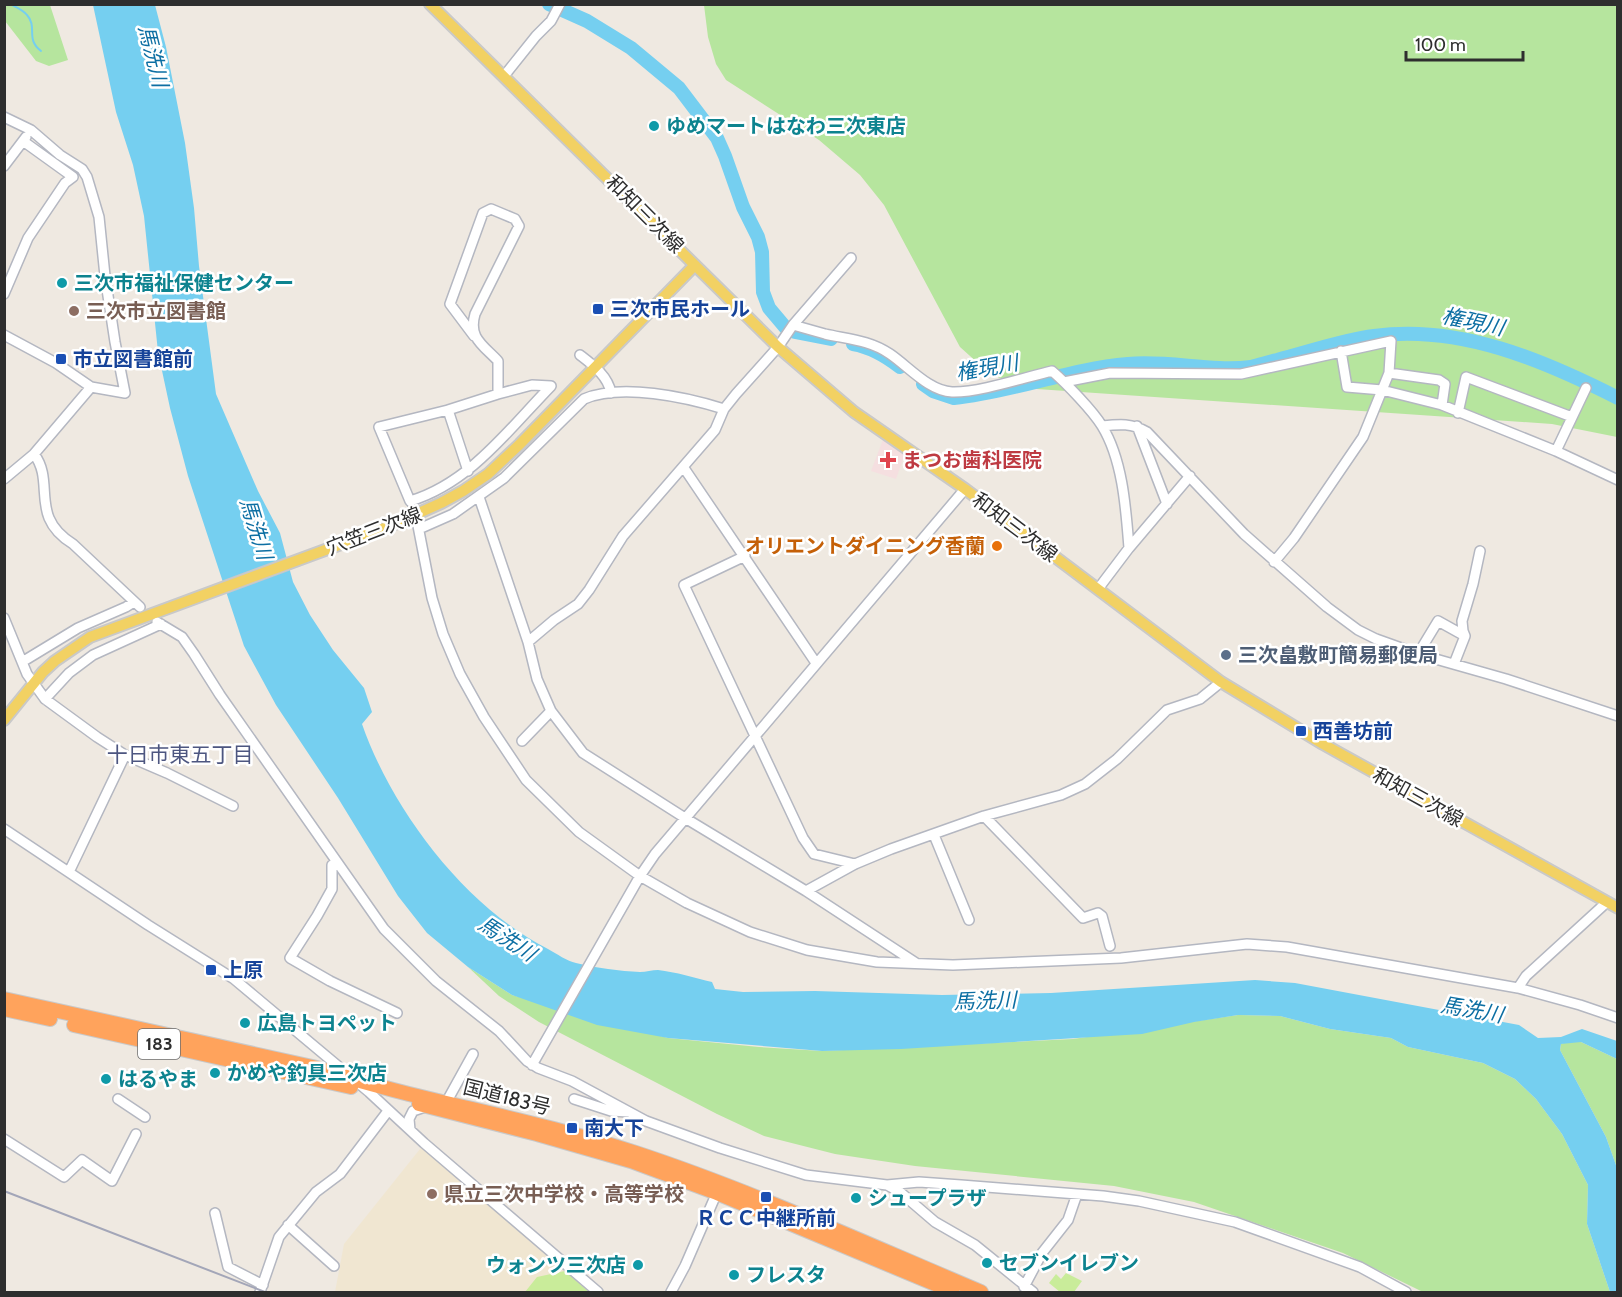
<svg xmlns="http://www.w3.org/2000/svg" width="1622" height="1297" font-family="Cabin,'Noto Sans JP',sans-serif">
<style>
.education{fill:#f0e6d1}
.medical{fill:#f5dfe0}
.green{fill:#b6e59e}
.pitch{fill:#c9ec9a}
.water{fill:#75cff0}
.lines{fill:none;stroke-linecap:round;stroke-linejoin:round}
.stream{stroke:#75cff0;stroke-width:2}
.river{stroke:#75cff0;stroke-width:14}
.minor-tunnel{stroke:#c8c4bd;stroke-width:9;stroke-dasharray:9 4.5;stroke-linecap:butt}
.minor-casing{stroke:#b4b7c1;stroke-width:12}
.major-casing{stroke:#c9c9c9;stroke-width:14}
.highway-casing{stroke:#c9c9c9;stroke-width:16}
.minor{stroke:#fff;stroke-width:9}
.major{stroke:#f2d163;stroke-width:10}
.highway{stroke:#ffa35c;stroke-width:14}
.rail{stroke:#a3a6b8;stroke-width:2}
.culture-dot{fill:#0f9aa8;stroke:#fff;stroke-width:2}
.transit-dot{fill:#1a4fb4;stroke:#fff;stroke-width:2}
.education-dot{fill:#8d6e63;stroke:#fff;stroke-width:2}
.health-dot{fill:#e0444e;stroke:#fff;stroke-width:2}
.food-dot{fill:#e8710a;stroke:#fff;stroke-width:2}
.service-dot{fill:#5c6f8a;stroke:#fff;stroke-width:2}
.labels{text-anchor:middle;stroke-width:5;stroke-linejoin:round;paint-order:stroke}
.shield{fill:#fff;stroke:#6d6d6d;stroke-width:1.5}
.shield-label{font-size:18px;font-weight:bold;fill:#2e2e2e}
.culture-label{font-size:20px;font-weight:bold;fill:#0d838f;stroke:#fff;text-anchor:start}
.street-label{font-size:20px;fill:#2e2e2e;stroke:#fff}
.transit-label{font-size:20px;font-weight:bold;fill:#164399;stroke:#fff;text-anchor:start}
.education-label{font-size:20px;font-weight:bold;fill:#785e54;stroke:#fff;text-anchor:start}
.health-label{font-size:20px;font-weight:bold;fill:#be3a42;stroke:#fff;text-anchor:start}
.food-label{font-size:20px;font-weight:bold;fill:#c56008;stroke:#fff;text-anchor:end}
.service-label{font-size:20px;font-weight:bold;fill:#4e5e75;stroke:#fff;text-anchor:start}
.water-label{font-size:21px;font-style:italic;fill:#0d6fa3;stroke:#fff}
.neighbourhood-label{font-size:21px;fill:#4d5680;stroke:#fff}
</style>
<rect width="100%" height="100%" fill="#efe9e1"/>
<path class="education" d="M424 1144 591 1292H335L344 1244Z"/>
<path class="medical" d="M884 437 905 453 896 479 871 471Z"/>
<path class="green" d="M5 4 50 5 68 60 49 66 36 61 5 21Z
M704 5H1617V437L1552 424 1022 388 989 373 960 347 884 205 860 175 819 140 726 80 716 64 708 37Z
M468 967 512 995 668 1038 759 1047 822 1051 1073 1039 1238 1015 1280 1016 1330 1029 1391 1038 1408 1047 1483 1063 1515 1079 1536 1099 1562 1134 1588 1185 1587 1224 1610 1292H1423L1343 1253 1194 1202 1114 1186 915 1166 835 1154 764 1136 717 1114 539 1022 499 996Z
M1566 1042H1581L1617 1059V1168L1606 1137 1560 1050 1561 1044Z"/>
<path class="pitch" d="M565 1271 589 1292H525L537 1277Z
M1066 1273 1082 1281 1074 1292 1065 1291 1060 1292 1049 1283 1056 1274 1061 1279Z"/>
<path class="water" d="M93 5H155L166 47 185 143 194 208 199 266 216 394 258 491 280 533 293 582 310 615 333 650 364 688 372 712 362 724C392 810 465 907 548 949 557 954 567 961 576 963 596 968 620 971 640 972 646 972 652 970 658 970 676 972 695 978 712 982L715 989 743 992 815 991 942 995 1051 993 1255 980 1295 983 1519 1025 1538 1038 1561 1037 1582 1029 1617 1041V1059L1581 1042 1561 1044 1560 1050 1606 1137 1617 1168V1292H1610L1587 1224 1588 1185 1562 1134 1536 1099 1515 1079 1483 1063 1408 1047 1391 1038 1330 1029 1280 1016 1238 1015 1194 1022 1142 1034 901 1049 822 1051 668 1038 597 1025 512 995 468 967 427 933 398 896 338 798 276 705 244 646 188 476 170 408 158 352 144 216 133 165 116 112Z"/>
<g class="lines">
<path class="stream" d="M10 4C16 7 23 10 27 15 38 27 25 39 41 51"/>
<path class="river" d="M549 4 587 21 631 48 679 88 717 138 725 156 743 207 758 237 762 252 763 292 769 308 785 327 795 332 831 339
M853 344C871 347 886 356 900 367
M923 384 933 391 954 398C1013 392 1069 369 1128 364 1169 360 1210 372 1251 367 1260 365 1268 362 1277 360 1309 352 1342 340 1374 336 1459 324 1543 360 1618 398"/>
<path class="minor-tunnel" d="M410 501 418 526"/>
<g class="minor-casing">
<path id="minor" d="M504 76 536 36 551 21 560 4
M4 117 31 130 60 155 82 169 87 177 99 217 105 276 115 342 125 393 91 387 56 363 4 335
M4 166 26 137
M4 294 28 238 65 183 73 177 23 141
M793 325C804 328 814 331 825 334 847 339 870 340 890 354 909 367 929 391 952 392 978 393 1026 377 1052 371 1066 383 1093 411 1102 426 1123 460 1126 510 1129 548
M474 336 450 304 483 213 491 209 515 219 519 226 475 314C468 338 483 345 498 361V394
M1341 351 1347 387 1382 390 1442 405 1556 451 1618 480
M580 355C593 365 608 376 611 393
M1389 373 1439 380 1445 384 1442 405
M1064 382 1110 373 1241 374 1391 341 1389 373 1363 437 1294 538 1274 562
M532 385 551 386C509 429 470 483 410 501L379 427 448 410 498 394Z
M448 410 468 471
M1458 413 1466 377 1572 417
M1102 426C1120 424 1132 423 1147 432L1244 534 1327 607 1358 630 1376 639 1418 654 1506 679 1618 716
M1137 426 1167 504
M1556 451 1586 388
M34 454C56 483 28 516 73 544L140 607
M684 468 816 663
M4 479 34 454 91 387
M479 497 528 642 537 679 551 711 583 753 685 818 806 891 916 963
M418 526 432 598 443 634 460 674 484 717 526 780 579 832 640 876 687 903 750 932 807 950 877 962 953 965 1121 958 1247 944 1287 947 1518 988 1580 1005 1618 1018
M419 529 453 514 504 478 584 399C621 383 686 397 724 409
M745 556 684 585 803 838 814 854 855 864
M1098 589 1129 548 1190 476
M4 618 27 674 45 699 97 737 125 755 167 773 233 806
M157 622 182 637 194 654 220 695 384 929 436 981 499 1031 527 1061 538 1068 572 1081 646 1121 720 1148 806 1175 887 1185 919 1182 961 1185 1103 1196 1139 1201 1235 1222 1360 1267 1406 1292
M528 642 554 620 578 604 589 590 623 536 715 430 724 409 736 394 778 347 793 325 851 258
M1418 654 1438 621 1465 636
M22 662 78 628 126 607 134 602
M1454 664 1465 636 1463 631 1462 621 1473 584 1480 551
M45 699 69 673 93 655 161 624
M522 741 551 711
M984 816 1083 918 1098 913 1102 916 1110 946
M4 829 148 925 234 979 369 1092 424 1143 598 1292
M934 835 969 920
M332 865V889L317 916 290 958 330 981 397 1013
M69 872 125 755
M806 891 855 864 891 849 984 816 1061 795 1085 784 1117 759 1167 710 1200 699 1221 682
M1518 988 1526 976 1607 902
M532 1065 640 876 655 854 965 489
M118 1099 145 1117
M574 1099 611 1111 628 1112
M447 1101 473 1054
M410 1130 409 1119 413 1111 425 1107
M4 1139 64 1177 82 1160 112 1181 136 1134
M887 1185 900 1192 935 1222 975 1245 1033 1292
M215 1213 228 1267 263 1285
M288 1225 334 1266
M1024 1287 1042 1253 1068 1220 1077 1194
M260 1292 279 1237 316 1192 340 1174 388 1111
M671 1292 685 1266 718 1190"/>
</g>
<g class="major-casing">
<path id="major" d="M430 4 778 347 854 412 965 489 1221 682 1323 744 1618 908
M4 720 43 672 55 661 90 637 390 526 441 503 463 491 488 474 520 444 695 265"/>
</g>
<g class="highway-casing">
<path id="highway" d="M4 999 317 1068C422 1102 531 1118 636 1153 754 1192 867 1244 981 1292
M4 1009 50 1019
M74 1025 351 1087
M419 1104 537 1134 631 1161 717 1193 952 1291"/>
</g>
<use href="#minor" class="minor"/>
<use href="#major" class="major"/>
<use href="#highway" class="highway"/>
<path class="rail" d="M4 1191 265 1292"/>
</g>
<g class="culture-dot">
<circle cx="654" cy="126" r="6"/>
<circle cx="62" cy="283" r="6"/>
<circle cx="245" cy="1023" r="6"/>
<circle cx="215" cy="1073" r="6"/>
<circle cx="106" cy="1079" r="6"/>
<circle cx="856" cy="1198" r="6"/>
<circle cx="987" cy="1263" r="6"/>
<circle cx="638" cy="1265" r="6"/>
<circle cx="734" cy="1275" r="6"/>
</g>
<g class="transit-dot">
<rect x="592" y="303" width="12" height="12" rx="3"/>
<rect x="55" y="353" width="12" height="12" rx="3"/>
<rect x="1295" y="725" width="12" height="12" rx="3"/>
<rect x="205" y="964" width="12" height="12" rx="3"/>
<rect x="566" y="1122" width="12" height="12" rx="3"/>
<rect x="760" y="1191" width="12" height="12" rx="3"/>
</g>
<g class="education-dot">
<circle cx="74" cy="311" r="6"/>
<circle cx="432" cy="1194" r="6"/>
</g>
<path class="health-dot" d="M885 451h6v6h6v6h-6v6h-6v-6h-6v-6h6z"/>
<circle class="food-dot" cx="997" cy="546" r="6"/>
<circle class="service-dot" cx="1226" cy="655" r="6"/>
<g class="labels">
<rect class="shield" x="138" y="1029" width="42" height="30" rx="4.5"/>
<g class="shield-label">
<text x="159" y="1050">183</text>
</g>
<g class="culture-label">
<text x="666" y="133">ゆめマートはなわ三次東店</text>
<text x="74" y="290">三次市福祉保健センター</text>
<text x="257" y="1030">広島トヨペット</text>
<text x="227" y="1080">かめや釣具三次店</text>
<text x="118" y="1086">はるやま</text>
<text x="868" y="1205">シュープラザ</text>
<text x="999" y="1270">セブンイレブン</text>
<text x="626" y="1272" text-anchor="end">ウォンツ三次店</text>
<text x="746" y="1282">フレスタ</text>
</g>
<g class="street-label">
<text transform="translate(645 214) rotate(45)" y="7">和知三次線</text>
<text transform="translate(1015 527) rotate(37)" y="7">和知三次線</text>
<text transform="translate(374 531) rotate(-21)" y="7">穴笠三次線</text>
<text transform="translate(1418 797) rotate(29)" y="7">和知三次線</text>
<text transform="translate(507 1097) rotate(14)" y="7">国道183号</text>
</g>
<g class="transit-label">
<text x="610" y="316">三次市民ホール</text>
<text x="73" y="366">市立図書館前</text>
<text x="1313" y="738">西善坊前</text>
<text x="223" y="977">上原</text>
<text x="584" y="1135">南大下</text>
<text x="766" y="1225" text-anchor="middle">ＲＣＣ中継所前</text>
</g>
<g class="education-label">
<text x="86" y="318">三次市立図書館</text>
<text x="444" y="1201">県立三次中学校・高等学校</text>
</g>
<g class="health-label">
<text x="902" y="467">まつお歯科医院</text>
</g>
<g class="food-label">
<text x="985" y="553">オリエントダイニング香蘭</text>
</g>
<g class="service-label">
<text x="1238" y="662">三次畠敷町簡易郵便局</text>
</g>
<g class="water-label">
<text transform="translate(153 56) rotate(76)" y="7">馬洗川</text>
<text transform="translate(1473 322) rotate(12)" y="7">権現川</text>
<text transform="translate(987 368) rotate(-10)" y="7">権現川</text>
<text transform="translate(256 529) rotate(73)" y="7">馬洗川</text>
<text transform="translate(507 939) rotate(33)" y="7">馬洗川</text>
<text transform="translate(985 1001) rotate(-2)" y="7">馬洗川</text>
<text transform="translate(1472 1010) rotate(10)" y="7">馬洗川</text>
</g>
<g class="neighbourhood-label">
<text x="180" y="762">十日市東五丁目</text>
</g>
</g>
<rect width="1622" height="1297" fill="none" stroke="#2e2e2e" stroke-width="12"/>
<path d="M1406 51v9h117v-9" fill="none" stroke="#2e2e2e" stroke-width="3"/>
<text x="1415" y="51" font-size="18" fill="#2e2e2e" stroke="#ffffff" stroke-width="4.5" paint-order="stroke">100 m</text>
</svg>
